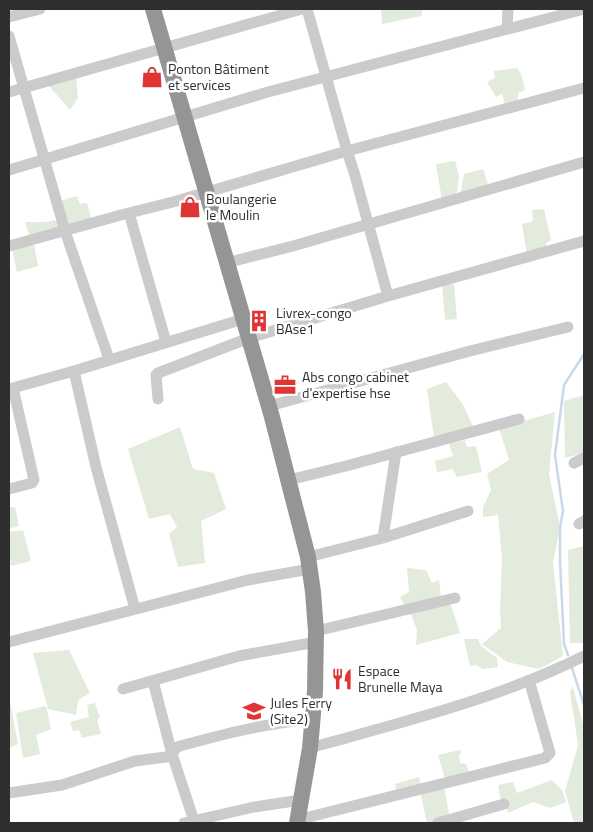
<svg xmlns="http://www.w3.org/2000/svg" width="593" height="832" font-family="'Titillium Web',sans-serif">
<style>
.green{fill:#e3ebdc}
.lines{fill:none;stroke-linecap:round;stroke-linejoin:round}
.stream{stroke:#c8daea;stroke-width:2.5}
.minor{stroke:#cbcbcb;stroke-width:11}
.highway{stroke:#959595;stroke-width:16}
.labels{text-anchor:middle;stroke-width:5;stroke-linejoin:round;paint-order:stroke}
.poi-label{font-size:14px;fill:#2e2e2e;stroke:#fff;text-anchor:start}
</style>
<rect width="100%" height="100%" fill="#fff"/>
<path class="green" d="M381 9H423L421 16 382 24Z
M517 68 521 74 525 90 518 93V102L506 108 502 94 496 97 487 82 495 78 494 71Z
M76 77 78 98 70 110 48 85Z
M455 161 459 176 456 197 442 200 436 164Z
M483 169 489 188 460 196 464 174Z
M77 196 80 204 87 203 92 221 67 227 60 201Z
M544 209 551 240 546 243V250L527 254 522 224 533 221 532 210Z
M55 220 62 228 30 238 25 222H46Z
M34 244 38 266 17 272 12 250Z
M454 284 457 319 445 320 442 285Z
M446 382 462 403 474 428 434 438 427 389Z
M584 395V453L565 458 564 401Z
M555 412 549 474 560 527 553 563 563 656 539 669 507 662 482 644 501 628 500 609 502 558 498 515 483 517V507L491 490 487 474 509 460 499 428Z
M180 427 193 469 214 473 226 509 201 521 205 563 178 567 169 534 177 527 170 514 149 519 128 449Z
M465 440 467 447 476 446 482 472 457 477 453 469 437 472 435 461 453 456 449 444Z
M9 507H15L19 526 9 529Z
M23 530 31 561 11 566 9 554V532Z
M584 546V643H570L568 550Z
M407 568 426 570 432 583 439 580 441 597 405 606 400 597 409 592Z
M450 602 460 633 416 645 417 630 410 612Z
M464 639H478L481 646 497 658 498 667 483 669 476 665 470 666Z
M69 650 90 693 78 700 76 715 48 709 33 653Z
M573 687 584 728V823H574L565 791 578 745 570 692Z
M9 696 18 744 9 748Z
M95 703 100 718 97 720 101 734 82 738 79 730 73 731 70 722 89 717 87 705Z
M46 706 51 729 36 735 40 754 23 758 16 713Z
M460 750 461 752 459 756 460 763 466 764 470 776 446 782 438 755Z
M419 777 422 789 397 795 395 784Z
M552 780 562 790 566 802 550 808 533 802 508 813 505 800 501 802 498 785 513 782 517 793Z
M444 786 450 819 427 823 420 792Z"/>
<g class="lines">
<path class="stream" d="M568 655 564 644 560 560V527L563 511 555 455 564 385 584 354
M572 668 584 705"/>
<path class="minor" d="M307 9 347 151 354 172 388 296
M9 17 40 9
M507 29 508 9
M9 36 65 231 109 359
M9 92 302 9
M9 170 268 92 584 9
M129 213 166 342
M9 246 121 215 173 202 347 151 584 88
M226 263 293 246 584 162
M74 371 96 467 135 609
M9 389 74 371 243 319
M158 399 156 375 158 373 249 338 388 296 584 241
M269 406 470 351 568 327
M574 463 584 458
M289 480 346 466 519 419
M9 489 32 483 34 480 13 388
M579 524 584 521
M383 538 396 452
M308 557 383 538 468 511
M316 631 455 598
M9 642 248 580 310 569
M153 681 172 754 194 821
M123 689 239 656 316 642
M310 748C402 722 498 699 584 656
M9 793 62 785 135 761 166 757 172 754 176 748 180 746C224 734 267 723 312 719
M297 820 545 758 550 753 529 680
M184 823 254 807 301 800
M438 823 504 804"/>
<path class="highway" d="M153 9 272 417 308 557 313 592 316 631 315 691 310 748 297 823"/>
</g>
<defs>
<g id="shop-bare" transform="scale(1.725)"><path d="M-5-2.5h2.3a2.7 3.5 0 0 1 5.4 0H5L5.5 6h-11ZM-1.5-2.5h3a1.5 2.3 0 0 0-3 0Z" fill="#e03535" stroke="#fff" stroke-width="2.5" paint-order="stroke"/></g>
<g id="building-bare" transform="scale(1.725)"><path d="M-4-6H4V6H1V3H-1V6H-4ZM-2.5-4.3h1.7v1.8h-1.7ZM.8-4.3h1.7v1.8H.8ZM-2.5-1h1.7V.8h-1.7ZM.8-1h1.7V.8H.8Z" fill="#e03535" stroke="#fff" stroke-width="2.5" paint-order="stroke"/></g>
<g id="office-bare" transform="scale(1.725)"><path d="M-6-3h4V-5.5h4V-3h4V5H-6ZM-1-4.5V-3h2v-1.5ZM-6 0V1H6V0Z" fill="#e03535" stroke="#fff" stroke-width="2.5" paint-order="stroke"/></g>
<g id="restaurant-bare" transform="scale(1.725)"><path d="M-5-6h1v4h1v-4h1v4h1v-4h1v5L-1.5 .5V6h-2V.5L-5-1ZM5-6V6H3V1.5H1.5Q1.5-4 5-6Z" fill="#e03535" stroke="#fff" stroke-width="2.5" paint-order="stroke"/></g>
<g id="school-bare" transform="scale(1.725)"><path d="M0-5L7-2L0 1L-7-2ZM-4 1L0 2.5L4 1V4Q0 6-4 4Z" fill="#e03535" stroke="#fff" stroke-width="2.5" paint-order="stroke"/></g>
</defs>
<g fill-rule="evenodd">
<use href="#shop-bare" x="152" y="77"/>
<use href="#shop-bare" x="190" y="207"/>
<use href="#building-bare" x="259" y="321"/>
<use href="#office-bare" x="285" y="385"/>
<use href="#restaurant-bare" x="342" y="679"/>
<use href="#school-bare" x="254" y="711"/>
</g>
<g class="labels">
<g class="poi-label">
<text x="168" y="74">Ponton Bâtiment<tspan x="168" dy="16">et services</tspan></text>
<text x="206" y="204">Boulangerie<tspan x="206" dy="16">le Moulin</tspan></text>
<text x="276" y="318">Livrex-congo<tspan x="276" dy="16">BAse1</tspan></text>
<text x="302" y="382">Abs congo cabinet<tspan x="302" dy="16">d'expertise hse</tspan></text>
<text x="358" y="676">Espace<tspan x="358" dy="16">Brunelle Maya</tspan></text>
<text x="270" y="708">Jules Ferry<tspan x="270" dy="16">(Site2)</tspan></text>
</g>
</g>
<rect width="593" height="832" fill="none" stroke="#2e2e2e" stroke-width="20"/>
</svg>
